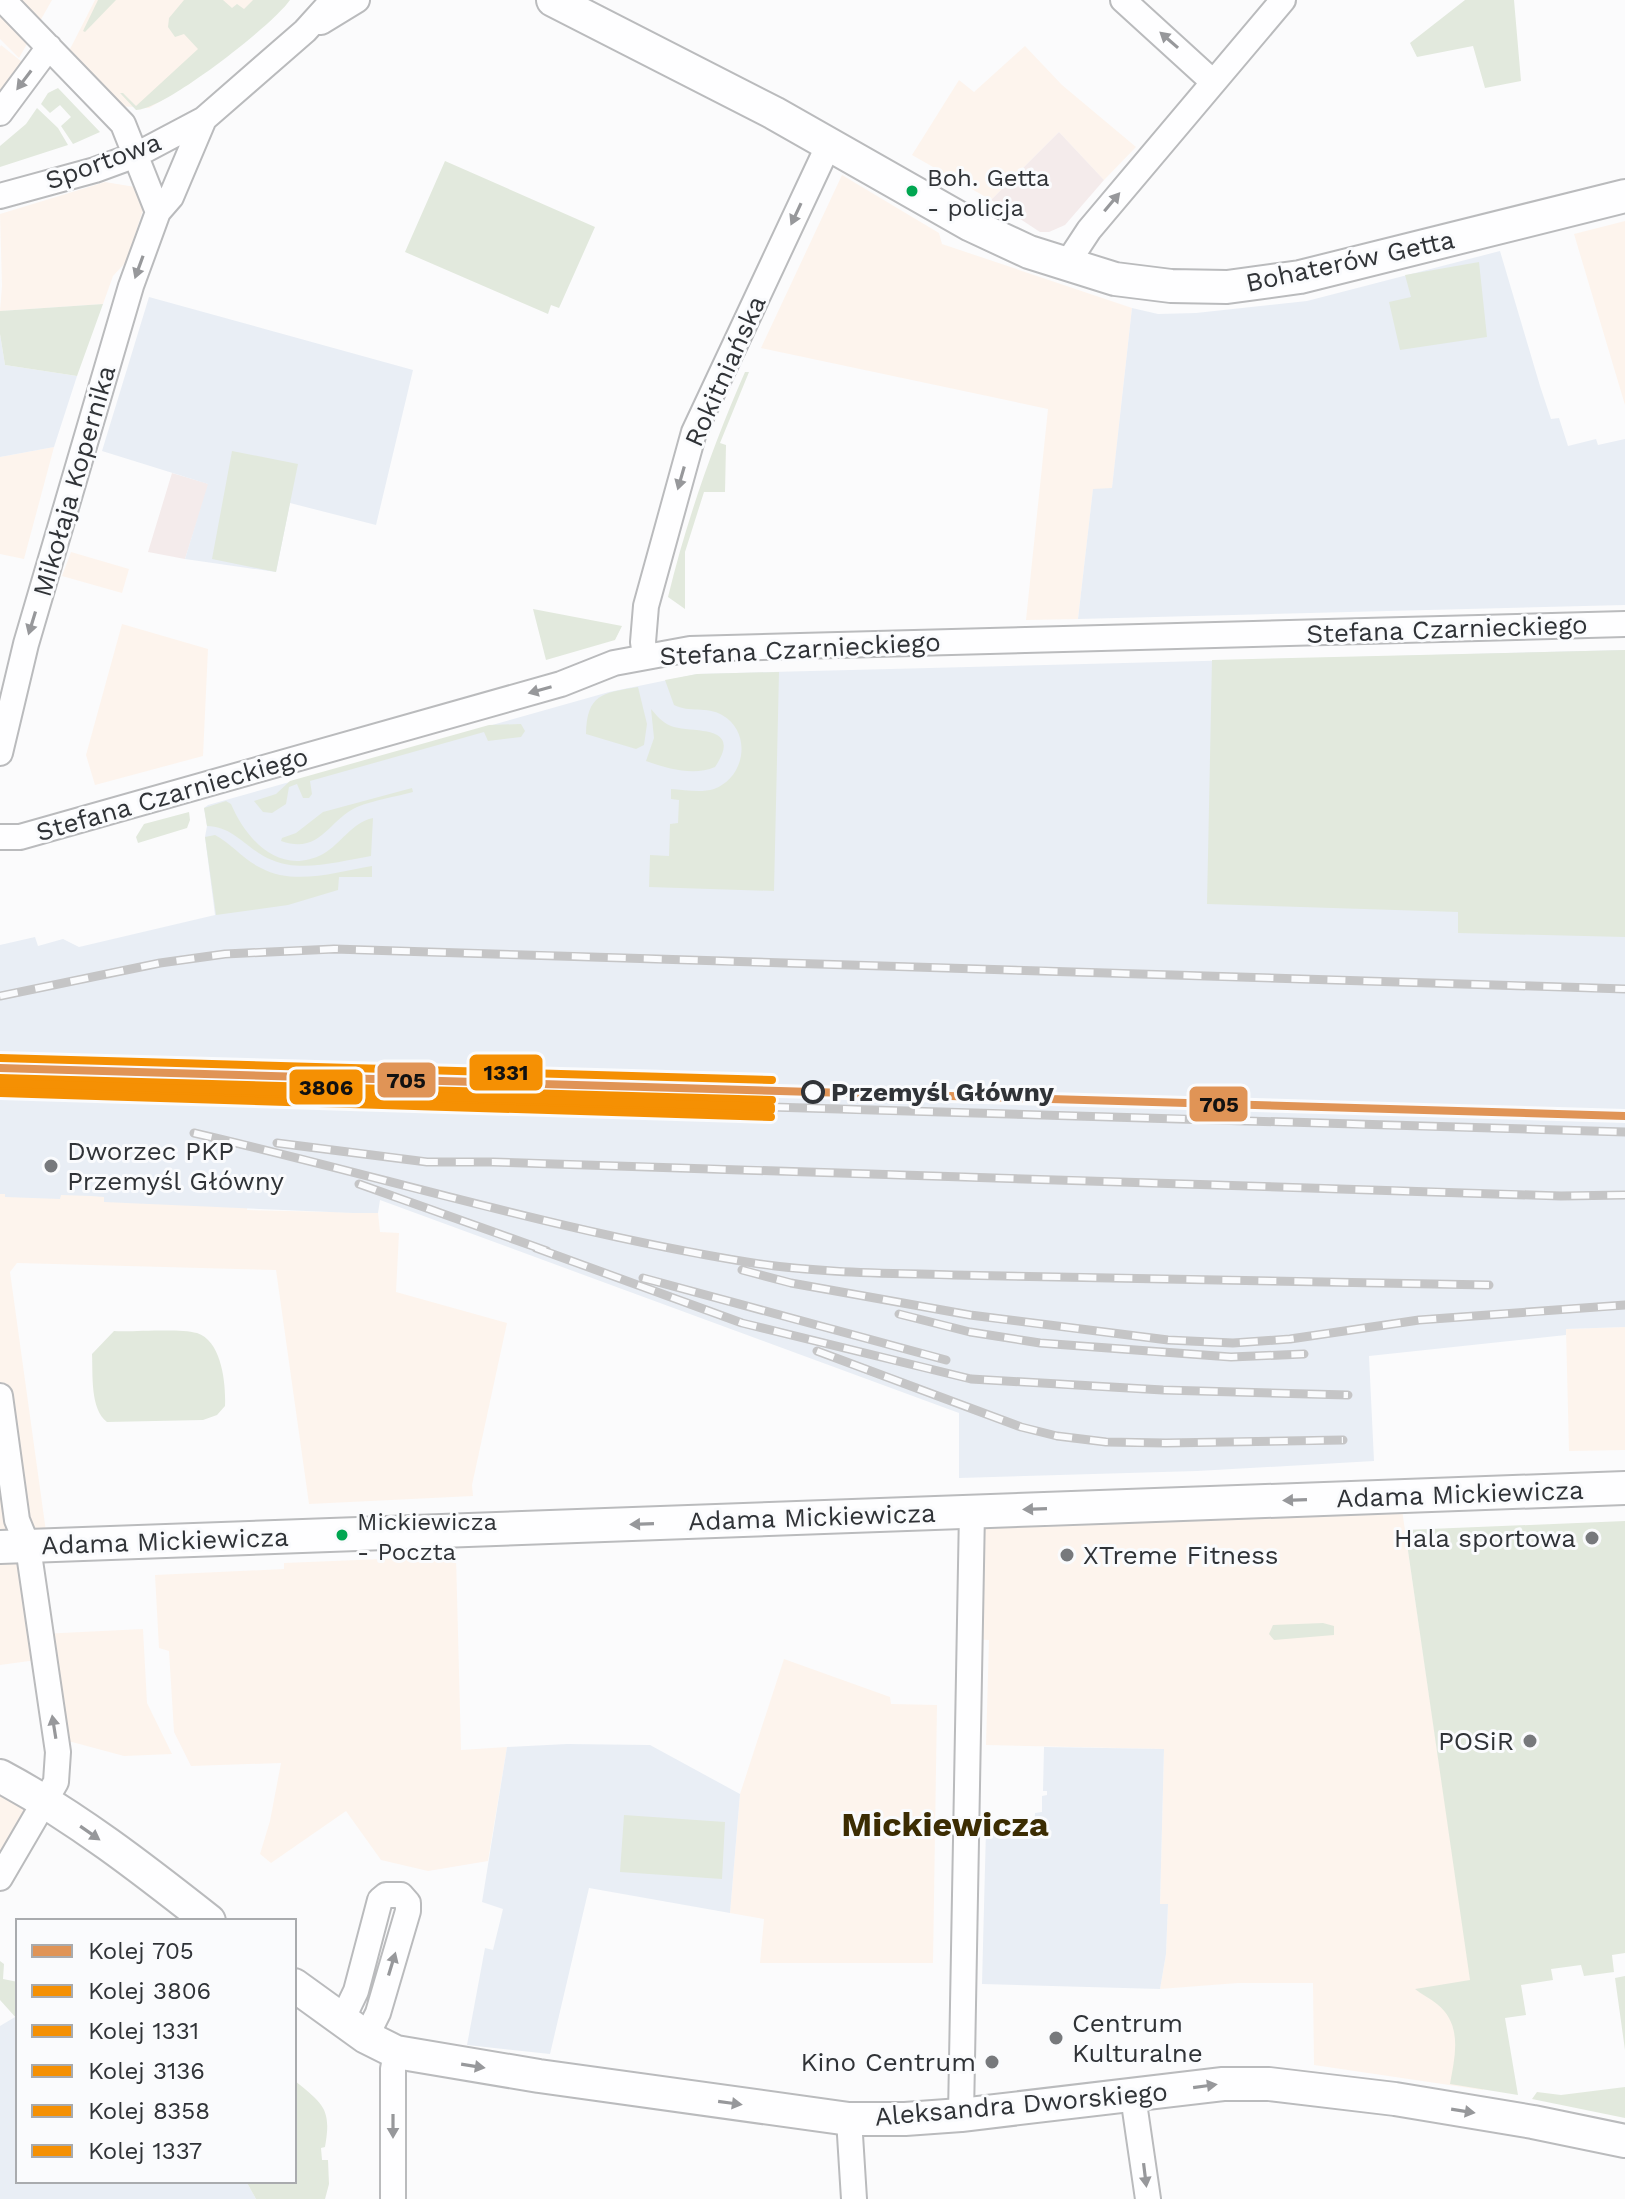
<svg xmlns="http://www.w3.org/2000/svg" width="1625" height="2199" font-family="'Work Sans',sans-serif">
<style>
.commercial{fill:#fdf4ed}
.industrial{fill:#f4ebeb}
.built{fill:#e9eef5}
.green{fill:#e2e9dd}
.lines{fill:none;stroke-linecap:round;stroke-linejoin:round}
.minor-casing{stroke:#babbbd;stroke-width:28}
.major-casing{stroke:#babbbd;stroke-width:36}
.minor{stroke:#fefeff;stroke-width:24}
.major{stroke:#fefeff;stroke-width:32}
.rail-casing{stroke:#c5c5c6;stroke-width:9}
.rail{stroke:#fafbfd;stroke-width:6;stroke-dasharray:18;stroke-linecap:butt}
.rail-1-casing{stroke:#fafbfd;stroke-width:14}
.rail-2-casing{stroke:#fafbfd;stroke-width:14}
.rail-3-casing{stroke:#fafbfd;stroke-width:14}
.rail-4-casing{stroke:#fafbfd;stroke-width:14}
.rail-5-casing{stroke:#fafbfd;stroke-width:14}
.rail-6-casing{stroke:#fafbfd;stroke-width:14}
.rail-1{stroke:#e09456;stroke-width:8}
.rail-2{stroke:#f59003;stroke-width:8}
.rail-3{stroke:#f59003;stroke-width:8}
.rail-4{stroke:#f59003;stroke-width:8}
.rail-5{stroke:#f59003;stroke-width:8}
.rail-6{stroke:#f59003;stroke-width:8}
.oneway{fill:#97989b}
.bus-dot{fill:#00a651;stroke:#fafbfd;stroke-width:3}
.stop-dot{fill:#fafbfd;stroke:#303337;stroke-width:4}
.poi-dot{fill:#77797c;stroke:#fafbfd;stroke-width:3}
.labels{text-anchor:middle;stroke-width:6;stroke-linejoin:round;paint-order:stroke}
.bus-label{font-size:24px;fill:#303337;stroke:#fafbfd;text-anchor:start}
.street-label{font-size:26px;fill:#303337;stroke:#fafbfd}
.stop-label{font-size:26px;font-weight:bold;fill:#303337;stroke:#fafbfd;text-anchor:start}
.poi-label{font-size:26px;fill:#303337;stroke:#fafbfd;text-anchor:start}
.district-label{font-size:34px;font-weight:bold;fill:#3c2d03;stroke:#fafbfd}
.line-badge{stroke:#fafbfd;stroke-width:3}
.pale-badge-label{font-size:22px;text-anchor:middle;font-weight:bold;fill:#111}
</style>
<rect width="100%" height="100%" fill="#fbfbfc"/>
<path class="commercial" d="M0 0H52L19 58 0 39Z
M95 0H262L267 23 189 84 149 108 118 106 68 53Z
M1 45 27 66 0 104V47Z
M1025 46 1062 85 1136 147 1104 180 1059 132 991 200 912 155 959 80 974 92Z
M842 175 939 233 942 244 1132 308 1112 489 1093 490 1078 619 1026 620 1048 409 761 348Z
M105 182 135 187 142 198 143 210 126 262 113 276 103 304 0 311 2 286 0 214Z
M1625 221V405L1574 234Z
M54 447 24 559 0 554V457Z
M71 552 129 569 122 593 62 576Z
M122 624 208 649 203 756 95 785 86 755Z
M0 1149 248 1159 247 1210 378 1213 380 1232 399 1233 396 1292 507 1323 472 1485 473 1496 309 1504 276 1270 17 1263 10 1272 48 1546 29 1547 41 1634 143 1629 147 1703 172 1754 124 1756 72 1742 57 1743 44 1659 0 1665Z
M1625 1327V1450L1569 1451 1566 1329Z
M1400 1496 1469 1968 1483 2090 1314 2065 1313 1983H1238L1160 1989 1166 1954 1168 1904H1160L1164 1749 986 1745 989 1640 969 1639 972 1511Z
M456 1556 461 1750 507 1747 488 1861 428 1871 381 1860 346 1811 271 1863 260 1854 270 1821 281 1763 191 1766 174 1732 169 1651 159 1648 155 1575 284 1569V1563Z
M784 1659 890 1697 891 1704 937 1705 933 1963H760L764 1919 730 1913 740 1794Z
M0 1776 45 1801 0 1878Z"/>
<path class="industrial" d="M1059 132 1104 180 1065 225 1049 232H1040L991 200Z
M172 473 209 484 185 559 148 552Z"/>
<path class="built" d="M1500 251 1540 386 1551 419 1559 418 1568 446 1596 439 1598 445 1625 439V605L1078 619 1093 489 1112 488 1132 308 1158 314 1196 313 1307 301Z
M149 297 413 370 376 525 290 503 276 572 185 559 208 484 102 451Z
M0 334 5 365 77 376 54 447 0 457Z
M1625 650V1327L1566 1329V1335L1369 1356 1374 1461 1197 1471 959 1478V1413L380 1200 378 1213H353L104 1202V1197L91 1196 61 1195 60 1199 5 1197V1194H0V945L35 937 38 946 63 939 79 947 215 915 205 837 207 826 204 808 208 805 609 692 697 674Z
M567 1744 650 1745 740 1794 730 1913 589 1888 550 2054 467 2045 485 1948 493 1950 503 1909 482 1902 507 1747Z
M1044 1747 1164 1749 1160 1904H1168L1166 1954 1160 1989 982 1984 986 1829H1034L1035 1813 1042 1812V1796L1047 1795V1791H1043Z
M15 2017 18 2020V2181H246L256 2199H0V2026Z"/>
<path class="green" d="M98 0H116L85 32 83 31Z
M184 0H223L232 8 237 4 244 9 253 0H290C273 25 163 111 136 110L120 93H123L136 106 198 49 184 34 175 37 168 27 169 18Z
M1465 0H1514L1521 81 1485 88 1473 46 1417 57 1410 43Z
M58 88 100 132 73 144 61 126 71 117 60 105 50 113 41 104 48 93Z
M37 108 58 128 68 145 0 167V146L26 124Z
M445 161 595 227 559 308 551 305 548 314 405 252Z
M1479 262 1487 337 1400 350 1389 302 1411 297 1405 275Z
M103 304 77 376 5 365 0 334V311Z
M745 372H749L720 443 726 445 725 492H704L685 552V609L668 597C687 519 713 445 745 372Z
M232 451 298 464 276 572 212 559Z
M533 609 622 626 615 640 546 660Z
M1625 650V937L1458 933V912L1207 904 1212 660Z
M779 672 774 891 649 887 650 855 669 856 670 824 678 823 679 800 671 799V789C685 790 701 793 714 789 746 777 752 732 722 715 707 706 689 713 674 705L665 680 697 674Z
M638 687 647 724 644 745 636 749 586 734C587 694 602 693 638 687Z
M651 709C657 716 662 722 671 726 690 734 745 722 715 767 694 776 668 769 646 761L654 738Z
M521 724 525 731 521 737 488 741 484 732 310 781 312 794 309 798H303L297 784 289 787 286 804 272 813 263 812 254 801 276 794 290 781 489 725Z
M412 788 413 792C395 797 374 800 357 807 328 820 321 855 281 841L282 838 296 833 323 812Z
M226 801 231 804C246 839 279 877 323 854 341 844 351 823 373 818L371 856C340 861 302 873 272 860 248 851 234 826 207 826L204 808Z
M189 812 190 820 187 828 138 843 136 837 144 824Z
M215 835C232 844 244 860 261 868 294 886 337 872 372 866V877H339L338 890 288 905 216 915 205 837Z
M114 1331C135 1332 179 1328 197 1333 222 1341 226 1384 225 1406L217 1415 203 1420 107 1422C90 1409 93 1375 92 1354Z
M1625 1521V1953L1612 1955 1614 1972 1584 1976 1581 1965 1551 1969 1553 1980 1521 1985 1526 2015 1505 2018 1518 2095 1450 2084C1455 2056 1463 2025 1437 2004 1430 1998 1422 1995 1415 1989L1470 1980 1405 1530Z
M1323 1623 1334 1626V1635L1274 1640 1269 1634 1273 1625Z
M624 1815 725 1822 722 1879 620 1872Z
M0 1961 4 1964 3 1979 18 1982V2020L0 2000Z
M1625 1976V2050L1615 1978Z
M294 2080C323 2104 332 2108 325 2147L321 2148 322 2160H328L329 2184 325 2199H256L246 2181H294Z
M1625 2087V2118L1532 2099 1537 2092 1561 2095Z"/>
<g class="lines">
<g class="minor-casing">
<path id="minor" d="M3 0 123 124 158 212
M1123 0 1213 82
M321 22 357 0
M0 113 49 47
M0 196 95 170 136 155 204 119
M1066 265 1089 230 1283 0
M645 656 643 642 646 606 694 432 829 144
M0 753 26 644 131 286 158 212 171 197 204 119 305 31 333 0
M0 837H20L561 684 614 663 690 649 1625 624
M0 1396 17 1520 28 1547 58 1752 56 1782 0 1878
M342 2020 356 1991 380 1900 386 1895H401L408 1903V1911L378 2013 366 2037
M1133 2096 1148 2199
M961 2115 972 1511
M849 2119 854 2199
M393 2199V2069L396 2052"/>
</g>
<g class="major-casing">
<path id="major" d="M553 0 774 113 971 225 1029 252 1115 279 1171 286 1227 287 1300 277 1625 196
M0 1547 1625 1488
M0 1776C75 1816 143 1869 209 1921
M294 1985 366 2037 396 2052 539 2076 849 2119H905L961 2115 1223 2084H1269L1395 2099 1533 2122 1625 2141"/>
</g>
<use href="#minor" class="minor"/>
<use href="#major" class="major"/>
<g class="rail-casing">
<path id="rail" d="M0 996 160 963 225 954 334 949 1625 989
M771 1107 1625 1132
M194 1133C380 1176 564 1233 753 1263 819 1273 887 1273 953 1275L1489 1285
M277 1143 427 1162H493L1561 1196 1625 1195
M359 1184 547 1251
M536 1248 742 1323 971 1379 1163 1390 1348 1395
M742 1270 791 1283 970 1315 1168 1340 1233 1343 1290 1339 1419 1320 1625 1305
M643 1278 946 1360
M899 1314 970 1332 1040 1343 1231 1357 1304 1354
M817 1351 1021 1427 1057 1436 1106 1442 1166 1443 1343 1440"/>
</g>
<use href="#rail" class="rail"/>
<g class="rail-1-casing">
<path id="rail-1" d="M0 1068 1625 1116"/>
</g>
<g class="rail-2-casing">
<path id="rail-2" d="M0 1078 772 1100"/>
</g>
<g class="rail-3-casing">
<path id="rail-3" d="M0 1058 772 1080"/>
</g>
<g class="rail-4-casing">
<path id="rail-4" d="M0 1088 771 1110"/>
</g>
<g class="rail-5-casing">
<path id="rail-5" d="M0 1083 771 1107"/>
</g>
<g class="rail-6-casing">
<path id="rail-6" d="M0 1093 771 1117"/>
</g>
<use href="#rail-1" class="rail-1"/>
<use href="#rail-2" class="rail-2"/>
<use href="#rail-3" class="rail-3"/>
<use href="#rail-4" class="rail-4"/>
<use href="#rail-5" class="rail-5"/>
<use href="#rail-6" class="rail-6"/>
</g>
<defs><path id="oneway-solid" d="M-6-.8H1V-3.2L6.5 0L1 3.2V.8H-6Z" transform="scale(2)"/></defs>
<g class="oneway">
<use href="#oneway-solid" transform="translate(1169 40) rotate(-139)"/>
<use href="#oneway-solid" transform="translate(24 80) rotate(127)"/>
<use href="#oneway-solid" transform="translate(1112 202) rotate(-50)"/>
<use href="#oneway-solid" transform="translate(796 214) rotate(115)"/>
<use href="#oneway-solid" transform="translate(139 267) rotate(110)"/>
<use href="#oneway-solid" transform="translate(681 478) rotate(106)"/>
<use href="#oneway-solid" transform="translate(32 623) rotate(107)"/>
<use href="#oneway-solid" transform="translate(540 690) rotate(164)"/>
<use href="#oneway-solid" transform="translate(1295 1500) rotate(178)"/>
<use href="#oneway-solid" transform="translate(1035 1509) rotate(178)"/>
<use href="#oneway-solid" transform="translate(642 1524) rotate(178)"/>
<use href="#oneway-solid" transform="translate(54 1727) rotate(-99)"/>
<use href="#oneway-solid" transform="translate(90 1833) rotate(35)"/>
<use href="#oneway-solid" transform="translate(392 1964) rotate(-73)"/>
<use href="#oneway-solid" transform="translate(473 2066) rotate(9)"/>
<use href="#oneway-solid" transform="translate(1205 2086) rotate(-8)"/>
<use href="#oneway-solid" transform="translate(730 2103) rotate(8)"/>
<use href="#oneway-solid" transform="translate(1463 2111) rotate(9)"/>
<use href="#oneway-solid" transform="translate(393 2126) rotate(90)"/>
<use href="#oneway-solid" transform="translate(1145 2175) rotate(83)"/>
</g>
<g class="bus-dot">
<circle cx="912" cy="191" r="7"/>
<circle cx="342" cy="1535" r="7"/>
</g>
<circle class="stop-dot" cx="813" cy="1092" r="10"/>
<g class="poi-dot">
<circle cx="51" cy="1166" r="8"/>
<circle cx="1592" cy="1538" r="8"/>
<circle cx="1067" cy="1555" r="8"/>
<circle cx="1530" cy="1741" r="8"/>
<circle cx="1056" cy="2038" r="8"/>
<circle cx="992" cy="2062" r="8"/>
</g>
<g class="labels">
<g class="bus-label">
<text x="927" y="186">Boh. Getta<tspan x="927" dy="30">- policja</tspan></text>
<text x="357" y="1530">Mickiewicza<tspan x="357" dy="30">- Poczta</tspan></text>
</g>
<g class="street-label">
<text transform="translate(103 161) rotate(-20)" y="9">Sportowa</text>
<text transform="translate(1350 261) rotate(-12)" y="9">Bohaterów Getta</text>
<text transform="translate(725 371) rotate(-66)" y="9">Rokitniańska</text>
<text transform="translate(74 481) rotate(-74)" y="9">Mikołaja Kopernika</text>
<text transform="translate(1447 629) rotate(-2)" y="9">Stefana Czarnieckiego</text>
<text transform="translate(800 649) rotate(-3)" y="9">Stefana Czarnieckiego</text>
<text transform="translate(172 794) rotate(-16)" y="9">Stefana Czarnieckiego</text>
<text transform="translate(1460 1494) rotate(-2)" y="9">Adama Mickiewicza</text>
<text transform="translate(812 1517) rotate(-2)" y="9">Adama Mickiewicza</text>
<text transform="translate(165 1541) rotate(-2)" y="9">Adama Mickiewicza</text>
<text transform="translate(1021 2104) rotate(-5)" y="9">Aleksandra Dworskiego</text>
</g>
<g class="stop-label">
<text x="831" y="1101">Przemyśl Główny</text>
</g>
<g class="poi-label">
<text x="67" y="1160">Dworzec PKP<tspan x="67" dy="30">Przemyśl Główny</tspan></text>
<text x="1576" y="1547" text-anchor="end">Hala sportowa</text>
<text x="1083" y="1564">XTreme Fitness</text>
<text x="1514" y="1750" text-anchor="end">POSiR</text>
<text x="1072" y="2032">Centrum<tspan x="1072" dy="30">Kulturalne</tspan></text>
<text x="976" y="2071" text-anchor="end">Kino Centrum</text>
</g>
<g class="district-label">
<text x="945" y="1836">Mickiewicza</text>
</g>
</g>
<g class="line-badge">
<rect x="468" y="1053" width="76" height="39" rx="8" fill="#f59003"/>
<rect x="376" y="1061" width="61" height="38" rx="8" fill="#e09456"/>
<rect x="288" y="1068" width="76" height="38" rx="8" fill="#f59003"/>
<rect x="1188" y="1085" width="61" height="38" rx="8" fill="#e09456"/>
</g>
<g class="pale-badge-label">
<text x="506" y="1080">1331</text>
<text x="406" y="1088">705</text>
<text x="326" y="1095">3806</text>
<text x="1219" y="1112">705</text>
</g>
<rect x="16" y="1919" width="280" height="264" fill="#fafbfd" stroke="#a9abae" stroke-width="2"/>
<rect x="32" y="1945" width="40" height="12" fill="#e09456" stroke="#a9abae" stroke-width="2"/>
<text x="88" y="1959" font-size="24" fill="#303337">Kolej 705</text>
<rect x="32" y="1985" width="40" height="12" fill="#f59003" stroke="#a9abae" stroke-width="2"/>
<text x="88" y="1999" font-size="24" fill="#303337">Kolej 3806</text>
<rect x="32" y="2025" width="40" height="12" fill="#f59003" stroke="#a9abae" stroke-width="2"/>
<text x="88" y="2039" font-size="24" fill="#303337">Kolej 1331</text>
<rect x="32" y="2065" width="40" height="12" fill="#f59003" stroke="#a9abae" stroke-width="2"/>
<text x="88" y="2079" font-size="24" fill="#303337">Kolej 3136</text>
<rect x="32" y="2105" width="40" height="12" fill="#f59003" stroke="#a9abae" stroke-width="2"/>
<text x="88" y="2119" font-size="24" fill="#303337">Kolej 8358</text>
<rect x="32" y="2145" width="40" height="12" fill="#f59003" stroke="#a9abae" stroke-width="2"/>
<text x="88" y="2159" font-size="24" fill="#303337">Kolej 1337</text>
</svg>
